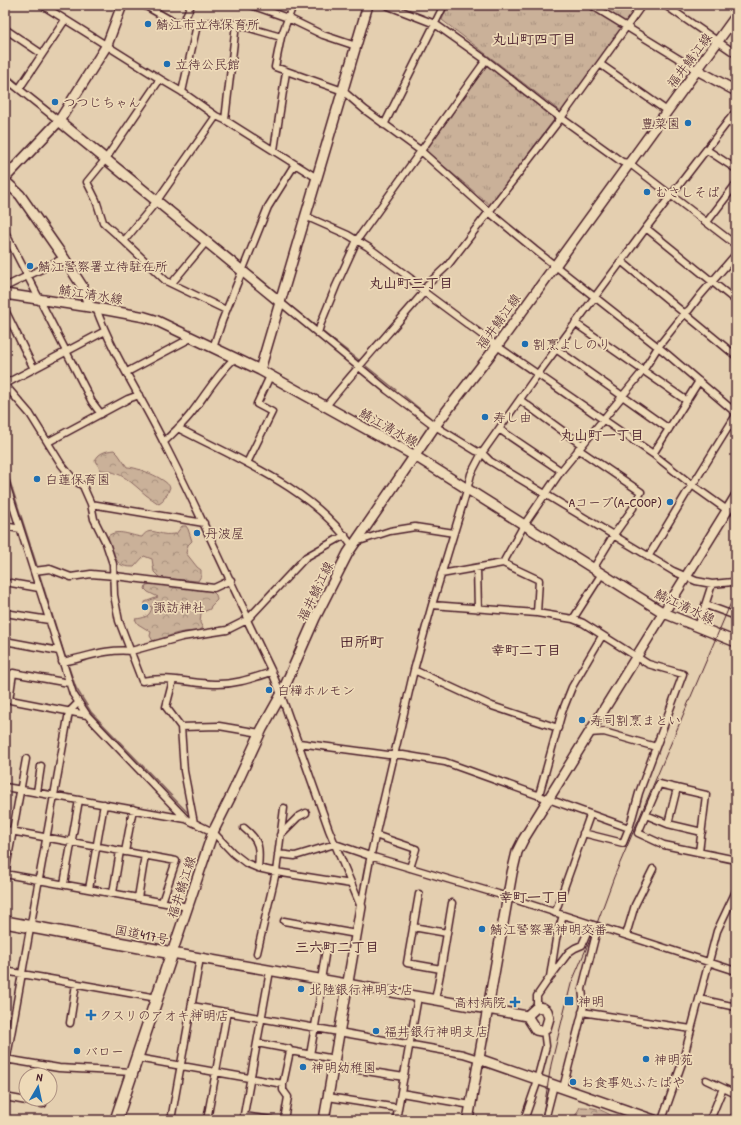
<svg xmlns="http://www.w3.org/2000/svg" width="741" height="1125" font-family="'Patrick Hand','Klee One',sans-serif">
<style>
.grass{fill:url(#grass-tufts);stroke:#8a6862}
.forest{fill:url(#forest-crowns);stroke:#8a6862}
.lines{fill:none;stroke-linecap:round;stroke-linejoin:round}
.stream{stroke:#83605c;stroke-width:1.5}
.street-casing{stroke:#4a1f2b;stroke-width:9}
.secondary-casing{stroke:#4a1f2b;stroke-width:12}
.highway-casing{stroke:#4a1f2b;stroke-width:14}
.street{stroke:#eedab8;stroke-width:6}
.secondary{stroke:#eedab8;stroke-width:9}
.highway{stroke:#eedab8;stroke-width:11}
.tram{stroke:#4a1f2b;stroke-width:1}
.poi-dot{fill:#1f6fb2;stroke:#eedab8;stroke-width:1.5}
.labels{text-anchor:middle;stroke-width:3.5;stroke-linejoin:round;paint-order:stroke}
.poi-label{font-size:13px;fill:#4a1f2b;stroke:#eedab8;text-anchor:start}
.street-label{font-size:13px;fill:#4a1f2b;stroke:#eedab8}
.neighbourhood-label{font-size:14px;font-weight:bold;fill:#4a1f2b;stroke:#eedab8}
.quarter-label{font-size:15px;font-weight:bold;fill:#4a1f2b;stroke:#eedab8}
</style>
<defs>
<pattern id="grass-tufts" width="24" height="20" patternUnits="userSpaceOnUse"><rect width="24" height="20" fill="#cab199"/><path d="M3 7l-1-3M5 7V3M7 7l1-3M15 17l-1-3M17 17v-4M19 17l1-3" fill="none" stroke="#a68f7d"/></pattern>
<pattern id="forest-crowns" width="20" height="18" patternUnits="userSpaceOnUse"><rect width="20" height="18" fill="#cab199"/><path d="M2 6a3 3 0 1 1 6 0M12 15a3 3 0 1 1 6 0" fill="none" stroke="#a68f7d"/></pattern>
</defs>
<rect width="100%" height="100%" fill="#e4cfb0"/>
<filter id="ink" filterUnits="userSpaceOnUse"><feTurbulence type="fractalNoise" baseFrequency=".025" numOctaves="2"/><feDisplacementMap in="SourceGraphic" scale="8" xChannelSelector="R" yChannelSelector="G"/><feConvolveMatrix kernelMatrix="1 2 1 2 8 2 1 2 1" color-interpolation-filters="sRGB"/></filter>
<g filter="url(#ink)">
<path class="grass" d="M448 5H587L622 27 561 112 442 20Z
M598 5H642L628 25Z
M487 65 556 117 490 205 426 151Z"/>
<path class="forest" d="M114 450 118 454 127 467C137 467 165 478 170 487L167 495 164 497 163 501 159 504C155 501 150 498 146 495 132 483 121 471 101 470L95 461C98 453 105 451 114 450Z
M182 526H186L188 529 192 541 188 545 186 553 197 567 201 570V576L198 581 160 578 154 572 152 559 144 556 134 567C120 567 117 564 113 551 111 546 109 542 108 536 118 528 131 536 142 537 148 528 154 532 163 534 167 535 172 534 176 534Z
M152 584H167L212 591 216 595 217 600 211 606 210 609 201 613 200 623 203 628C195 634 193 631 184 632 173 633 164 639 153 641L150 636 151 632 138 624 135 619C144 618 150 617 152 607L145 605V602L158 597 148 592 145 589 146 585Z
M580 1107C593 1107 601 1109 612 1116L613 1120H573Z"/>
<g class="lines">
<path class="stream" d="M5 72 18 83
M24 89 55 113
M73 127 106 153
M112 158 156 194
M163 200 241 263
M247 268 275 291
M288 304 317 327
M323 332 359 360
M366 366 396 390
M404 396 432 419
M5 466 38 569
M39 573 66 659
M67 662 76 688 91 712 187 812"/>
<g class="street-casing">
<path id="street" d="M42 5 160 79 182 92 216 116 225 120 317 178
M144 5 172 21 197 25 213 22 236 24 281 37
M251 5 288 18 323 35 356 46
M293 5 281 37 275 67 343 91 365 110 421 151 489 212 535 250 667 354 736 413
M386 5 435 24 486 60 550 110 622 162 629 163 736 245
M591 5 697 70
M665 5 736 54
M186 23V16L191 5
M5 29 42 54
M600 64 667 111
M5 78 59 121
M160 79 105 160 87 182 96 200 103 222 106 225 124 241 166 281 226 310
M19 89 65 20
M182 92 197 25
M225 120 236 24
M728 121 736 126
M384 125 444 5
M274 150 286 72
M707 150 736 169
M305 216 348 235 368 247 410 278 424 292 497 346 653 454 692 485 727 510
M707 222 736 184
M646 228 736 301
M5 232 92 402 101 414
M124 241 156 202 216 116
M621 261 736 356
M172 283 206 242
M5 287 64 258
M280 302 387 390 435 426 476 451 482 453 490 461 673 571 696 581 712 584 733 582 736 583
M96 308C113 355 142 398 164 443 194 501 220 560 248 618
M5 310 34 369
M575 323 687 401
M318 333 321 323 336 286 357 240 486 60
M213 348 222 321 268 207 295 164
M556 349 669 429
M127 372 191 338
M5 384 105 331
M5 385 30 414 61 464 74 480 83 486 91 504 94 519 106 543 113 564 114 595 119 621 142 681C166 676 190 683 214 684 234 685 253 678 272 672
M520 400 582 445
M326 406C357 367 391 331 424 292L428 284 448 265 561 118 642 5
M178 428C239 460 312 488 352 546
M499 429 561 471
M48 442 128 399 139 395
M164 442C173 433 182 425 190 415 205 396 217 374 235 358
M578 449 641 492 633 508 613 536 593 569
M653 454 699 381
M247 463 272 412 257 404 270 376
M5 481 73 694 87 715 186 819 213 832 233 853 246 863 258 868 276 872 351 884
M91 504 204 523
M5 526 20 529
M356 542 390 531 415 527 454 533
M648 557 686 494 697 478 736 415
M503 563 524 525 561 471 643 371 658 347 685 313 689 310 699 297 736 254
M477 568 478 609
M34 571 50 569 71 577 91 574 115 576 214 588 231 580
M441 574 503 563 539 580 537 613
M11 583 39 588
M706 605 736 616
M5 613 49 620
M573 619 601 575
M247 620 272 672 281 695 329 830 361 907
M698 627 712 584
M5 641 59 651
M62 662C84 658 108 648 131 651L182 637 227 630 247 620 306 557 345 535
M414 670 492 706 558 728
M173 680 166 707 181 727 184 771 194 823
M5 699 87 715
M9 700 13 673 69 683
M181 727 219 726 260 733
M589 733 604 732 656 747
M299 743 388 755H403L445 762 629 828 631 822 639 793 683 674 648 664 583 623 573 619 537 613 432 605
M5 787 186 819
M37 792 41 766
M539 795 562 712 572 687 602 636
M646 815 668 824 702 832
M668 824 677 788
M244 828C260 841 260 848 258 868
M5 830 176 861 162 902
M583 833 623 843 629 828
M280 835 298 817 306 813
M375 835 416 849 410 868
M125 852 133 809
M699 852 706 795 659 784 638 833 664 845 736 860
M278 854 295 856 335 844 370 856 498 894 736 971
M5 874 188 907
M5 874 26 759
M64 884 79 800
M89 889 104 804
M113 893 120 851
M419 894 407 963 441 969 435 1000
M138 898 145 855
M361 907 371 854 414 670 432 605 467 490 471 474 482 453 537 375 646 228 736 111
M555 913 590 815
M284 921 356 934
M413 927 447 933 441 969
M447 933 452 903
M626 935 635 905 653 869
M257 953 276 872 284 808
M5 971 157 998
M551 976 569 952 575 948 582 945 591 924
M321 980 326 949
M699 999 736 1007
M192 1006 463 1054 479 1059
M537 1007V996L550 977 556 939 563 915
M582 1012 691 1029
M70 1023 76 984
M257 1043 289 1049 290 1051 335 1059
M310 1055 323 980
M137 1058 283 1084 290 1051
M5 1059 59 1068 132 1072
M334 1066 404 1077
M5 1068 69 712 78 703
M537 1080 546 1046 544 1030
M706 1080 736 1094
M283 1084V1090L288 1097 284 1120
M563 1088 584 1006 582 989 598 926
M401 1093 471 1105
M5 1097 43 1104
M328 1097 398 1108
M244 1116 271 1120
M171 1120 200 958
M207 1120 227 1012
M243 1120 270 971
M396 1120 418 997
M524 1120 538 1080
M545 1120 554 1085
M662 1120 683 1060 717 931 736 891
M710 1120 723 1088
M734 1120 736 1115"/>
</g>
<g class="secondary-casing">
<path id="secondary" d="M697 70 736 91
M59 121 280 302
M5 178 59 121 107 45 122 5
M5 181 20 195 64 258 82 286 90 307
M5 294 96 308 145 317 155 320 260 370 415 456 664 613 736 642
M260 370 368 5
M527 1016 537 1007 543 1008 547 1011 549 1018 546 1028 541 1031 536 1030 527 1016 172 953 213 832 231 796 262 729 281 695 315 618 348 553 435 426 497 346 736 16
M479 1059 654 1120
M324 1120 361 907
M468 1120 512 873 517 852 523 840 736 496"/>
</g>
<g class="highway-casing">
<path id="highway" d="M5 922 172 953 116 1120"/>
</g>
<use href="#street" class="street"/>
<use href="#secondary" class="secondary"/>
<use href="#highway" class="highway"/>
<path class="tram" d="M542 1120 551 1065 571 984 596 926 614 877 736 591"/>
</g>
</g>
<g class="poi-dot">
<circle cx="148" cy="24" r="4"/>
<circle cx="167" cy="64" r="4"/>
<circle cx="55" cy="102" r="4"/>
<circle cx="688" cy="123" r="4"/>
<circle cx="647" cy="192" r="4"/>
<circle cx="30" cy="266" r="4"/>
<circle cx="525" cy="344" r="4"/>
<circle cx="485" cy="417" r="4"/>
<circle cx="37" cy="479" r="4"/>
<circle cx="670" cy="502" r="4"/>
<circle cx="197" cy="533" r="4"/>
<circle cx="145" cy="607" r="4"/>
<circle cx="269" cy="690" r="4"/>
<circle cx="582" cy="720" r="4"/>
<circle cx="482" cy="929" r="4"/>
<circle cx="301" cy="989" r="4"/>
<rect x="564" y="996" width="10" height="10" rx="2"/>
<path d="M513 996h4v4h4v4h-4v4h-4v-4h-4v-4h4z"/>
<path d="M89 1009h4v4h4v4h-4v4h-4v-4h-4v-4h4z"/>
<circle cx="376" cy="1031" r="4"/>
<circle cx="77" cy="1051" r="4"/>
<circle cx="646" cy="1059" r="4"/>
<circle cx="303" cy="1067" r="4"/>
<circle cx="573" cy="1082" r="4"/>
</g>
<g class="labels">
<g class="poi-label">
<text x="156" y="29">鯖江市立待保育所</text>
<text x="175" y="69">立待公民館</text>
<text x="63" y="107">つつじちゃん</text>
<text x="680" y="128" text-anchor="end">豊菜園</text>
<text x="655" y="197">むさしそば</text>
<text x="38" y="271">鯖江警察署立待駐在所</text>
<text x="533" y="349">割烹よしのり</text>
<text x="493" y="422">寿し由</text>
<text x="45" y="484">白蓮保育園</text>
<text x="662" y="507" text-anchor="end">Aコープ(A-COOP)</text>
<text x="205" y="538">丹波屋</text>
<text x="153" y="612">諏訪神社</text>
<text x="277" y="695">白樺ホルモン</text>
<text x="590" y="725">寿司割烹まとい</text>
<text x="490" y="934">鯖江警察署神明交番</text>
<text x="309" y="994">北陸銀行神明支店</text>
<text x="578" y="1006">神明</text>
<text x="506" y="1007" text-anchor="end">高村病院</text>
<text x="99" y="1020">クスリのアオキ神明店</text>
<text x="384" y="1036">福井銀行神明支店</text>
<text x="85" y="1056">バロー</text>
<text x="654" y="1064">神明苑</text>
<text x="311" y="1072">神明幼稚園</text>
<text x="581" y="1087">お食事処ふたばや</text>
</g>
<g class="street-label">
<text transform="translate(689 60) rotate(-53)" y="5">福井鯖江線</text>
<text transform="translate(91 294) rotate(9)" y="5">鯖江清水線</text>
<text transform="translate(498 321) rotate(-54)" y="5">福井鯖江線</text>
<text transform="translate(389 427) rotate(29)" y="5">鯖江清水線</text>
<text transform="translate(315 591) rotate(-64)" y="5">福井鯖江線</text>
<text transform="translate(685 606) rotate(25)" y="5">鯖江清水線</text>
<text transform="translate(181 887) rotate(-72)" y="5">福井鯖江線</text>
<text transform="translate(142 934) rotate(11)" y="5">国道417号</text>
</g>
<g class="neighbourhood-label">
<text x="534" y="44">丸山町四丁目</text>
<text x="411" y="288">丸山町三丁目</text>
<text x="602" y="440">丸山町一丁目</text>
<text x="526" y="655">幸町二丁目</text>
<text x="534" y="902">幸町一丁目</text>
<text x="337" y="952">三六町二丁目</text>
</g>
<g class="quarter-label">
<text x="362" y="647">田所町</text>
</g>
</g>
<rect width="741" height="1125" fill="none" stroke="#eedab8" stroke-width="20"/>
<rect x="10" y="10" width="721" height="1105" fill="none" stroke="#4a1f2b" stroke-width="1.5" filter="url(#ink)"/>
<g transform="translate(38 1087) rotate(9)"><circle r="19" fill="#eedab8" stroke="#ac8f80"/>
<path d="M0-3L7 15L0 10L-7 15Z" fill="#1f6fb2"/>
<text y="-6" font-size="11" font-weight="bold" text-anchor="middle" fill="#4a1f2b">N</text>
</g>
</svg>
